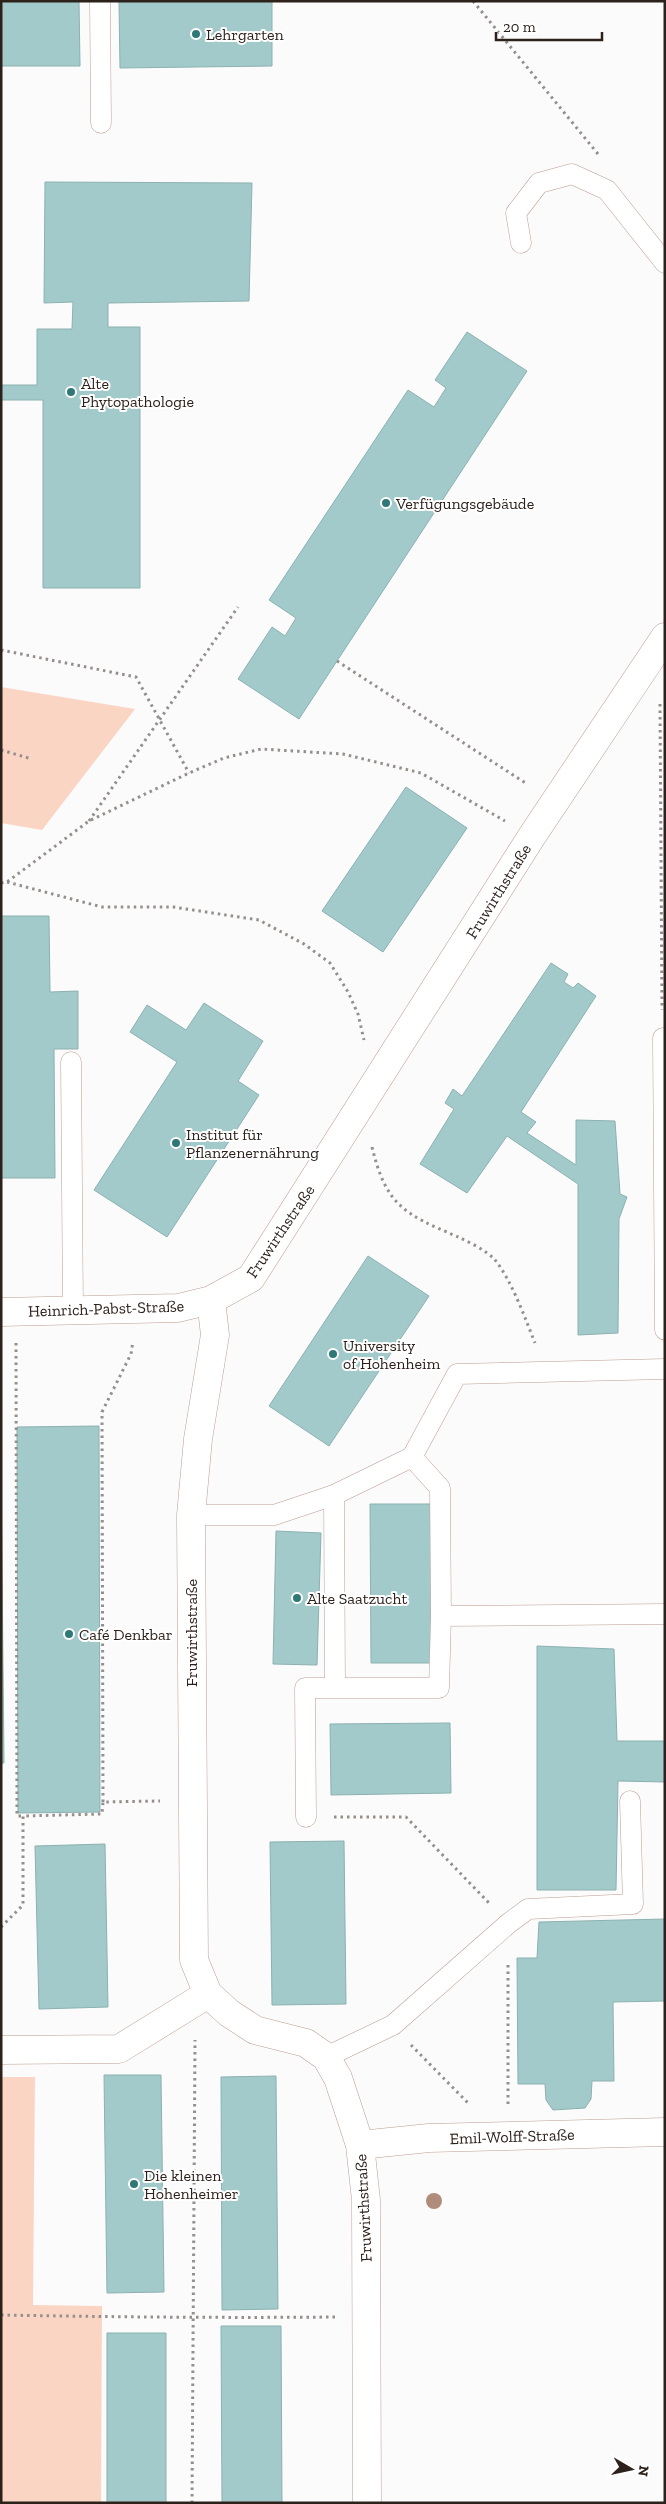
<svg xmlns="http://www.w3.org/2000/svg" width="666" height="2504" font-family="'Zilla Slab',serif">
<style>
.green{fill:#fbd5c4}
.building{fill:#a3caca;stroke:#8bb1b0}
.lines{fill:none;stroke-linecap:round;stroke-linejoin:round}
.service-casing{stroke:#bc9d90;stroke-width:21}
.minor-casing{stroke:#bc9d90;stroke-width:29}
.path{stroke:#958f8c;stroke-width:3;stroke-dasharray:2.5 4;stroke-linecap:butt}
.service{stroke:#fff;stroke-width:20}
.minor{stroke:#fff;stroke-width:28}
.tree{fill:#b08c7a}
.poi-dot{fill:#2e7877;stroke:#fff;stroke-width:2}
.labels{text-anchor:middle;stroke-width:4;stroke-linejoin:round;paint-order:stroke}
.poi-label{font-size:16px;fill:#2d211c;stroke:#fff;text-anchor:start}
.street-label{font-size:16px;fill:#2d211c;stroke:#fff}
</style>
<rect width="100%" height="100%" fill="#fbfbfb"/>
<path class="green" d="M1 687 135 709 42 830 1 823Z
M1 2077H35L33 2305 102 2306 101 2503H1Z"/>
<path class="building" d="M1 1H79L80 66H1Z
M119 1H272V66L120 68Z
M45 182 252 183 249 301 108 303V327H140V588H43V400H1V385H37V329H72L73 302 44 303Z
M467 332 527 371 299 719 238 679 272 627 285 636 296 618 269 600 408 390 434 407 446 388 435 380Z
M406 787 467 828 383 952 322 911Z
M1 916H49L50 992 78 991V1049H54L55 1178H1Z
M551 963 568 974 564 982 573 988 578 983 596 996 521 1112 536 1122 527 1133 576 1165V1120L615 1121 620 1194 627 1197 619 1219 618 1333 578 1335V1184L507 1136 467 1193 420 1164 454 1109 445 1103 453 1089 462 1096Z
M204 1003 263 1041 238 1081 259 1095 167 1237 94 1190 177 1062 130 1032 147 1005 186 1030Z
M368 1256 429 1296 329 1446 269 1406Z
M99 1426 100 1812 18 1813 17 1427Z
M1 1469 4 1763H1Z
M370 1504H435V1663H371Z
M276 1531 321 1533 317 1665 273 1664Z
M537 1646 614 1649 617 1741H665V1782L618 1781 616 1890H537Z
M450 1723 451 1793 331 1795 330 1724Z
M344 1841 346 2004 272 2005 270 1842Z
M105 1844 108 2007 39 2009 35 1846Z
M665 1919V2001L613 2002 614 2081H592L591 2099 585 2108 553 2110 546 2100 545 2084H518L517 1958H537L539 1922Z
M104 2075H161L164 2292 107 2293Z
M276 2076 278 2309 222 2310 221 2077Z
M221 2326H281L282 2503H222Z
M107 2333H166V2503H107Z"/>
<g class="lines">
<g class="service-casing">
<path id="service" d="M100 1 101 123
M521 243 516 213 539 183 572 174 607 190 665 263
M665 1038H663L665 1330
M71 1062 73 1311
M412 1457 440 1488 441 1616 665 1614
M334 1495 335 1688H439L441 1616
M191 1515H274L334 1495 412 1457 457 1374 665 1369
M306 1817 305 1688H335
M326 2057 393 2025 509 1923 528 1909 633 1904 630 1801"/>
</g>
<g class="minor-casing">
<path id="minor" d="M211 1300 215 1335 198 1439 191 1515 194 1960 208 1994 229 2013 255 2030 306 2043 326 2057 338 2078 360 2145 366 2200 367 2503
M1 1312 178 1308 211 1300 251 1278 532 836 665 637
M1 2050 119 2049 208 1994
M360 2145 429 2138 665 2132"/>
</g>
<path class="path" d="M473 1 598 154
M1 650 136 677 189 773
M337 661 527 784
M660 704 662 1010
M1 750 32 759
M89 821 238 607
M7 882 102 907H173L259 920 304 944 330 963 348 992 358 1014 364 1040
M1 883 7 882 89 821 189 773 224 758 261 749 343 754 421 773 505 821
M372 1147C386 1205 404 1214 456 1236 469 1242 486 1250 495 1260 512 1281 525 1318 535 1343
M16 1343 17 1816H23
M103 1802 102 1412 131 1354 133 1341
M334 1817H406L489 1903
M1 1927 23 1905V1816L102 1814 103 1802 160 1801
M411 2045 468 2103
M508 2104V1961
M1 2315C113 2317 224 2318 335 2317
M192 2503 195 2040"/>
<use href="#service" class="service"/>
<use href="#minor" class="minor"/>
</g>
<circle class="tree" cx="434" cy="2201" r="8"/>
<g class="poi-dot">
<circle cx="196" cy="34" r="5"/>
<circle cx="71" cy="392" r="5"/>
<circle cx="386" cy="503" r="5"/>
<circle cx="176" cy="1143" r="5"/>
<circle cx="333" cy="1354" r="5"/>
<circle cx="297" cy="1598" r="5"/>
<circle cx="69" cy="1634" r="5"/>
<circle cx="134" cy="2184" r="5"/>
</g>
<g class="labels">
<g class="poi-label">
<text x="206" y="40">Lehrgarten</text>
<text x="81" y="389">Alte<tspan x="81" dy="18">Phytopathologie</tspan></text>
<text x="396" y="509">Verfügungsgebäude</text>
<text x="186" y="1140">Institut für<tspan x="186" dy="18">Pflanzenernährung</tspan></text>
<text x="343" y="1351">University<tspan x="343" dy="18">of Hohenheim</tspan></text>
<text x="307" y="1604">Alte Saatzucht</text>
<text x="79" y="1640">Café Denkbar</text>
<text x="144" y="2181">Die kleinen<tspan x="144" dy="18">Hohenheimer</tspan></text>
</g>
<g class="street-label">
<text transform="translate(498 891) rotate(-58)" y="6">Fruwirthstraße</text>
<text transform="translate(280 1231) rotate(-56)" y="6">Fruwirthstraße</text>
<text transform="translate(106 1308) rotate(-2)" y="6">Heinrich-Pabst-Straße</text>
<text transform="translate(191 1633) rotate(-90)" y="6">Fruwirthstraße</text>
<text transform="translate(512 2136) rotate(-2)" y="6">Emil-Wolff-Straße</text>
<text transform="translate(363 2208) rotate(-93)" y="6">Fruwirthstraße</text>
</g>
</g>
<rect width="666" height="2504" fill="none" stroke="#2d211c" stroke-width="5"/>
<g transform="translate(631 2469) rotate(99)" stroke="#ffffff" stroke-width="4" paint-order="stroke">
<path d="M0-4L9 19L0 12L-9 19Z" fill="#2d211c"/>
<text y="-8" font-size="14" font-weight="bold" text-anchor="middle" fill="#2d211c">N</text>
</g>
<path d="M496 32v8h106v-8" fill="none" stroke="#2d211c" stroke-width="2.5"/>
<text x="503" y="32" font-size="15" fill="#2d211c" stroke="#ffffff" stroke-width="4" paint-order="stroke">20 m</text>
</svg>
